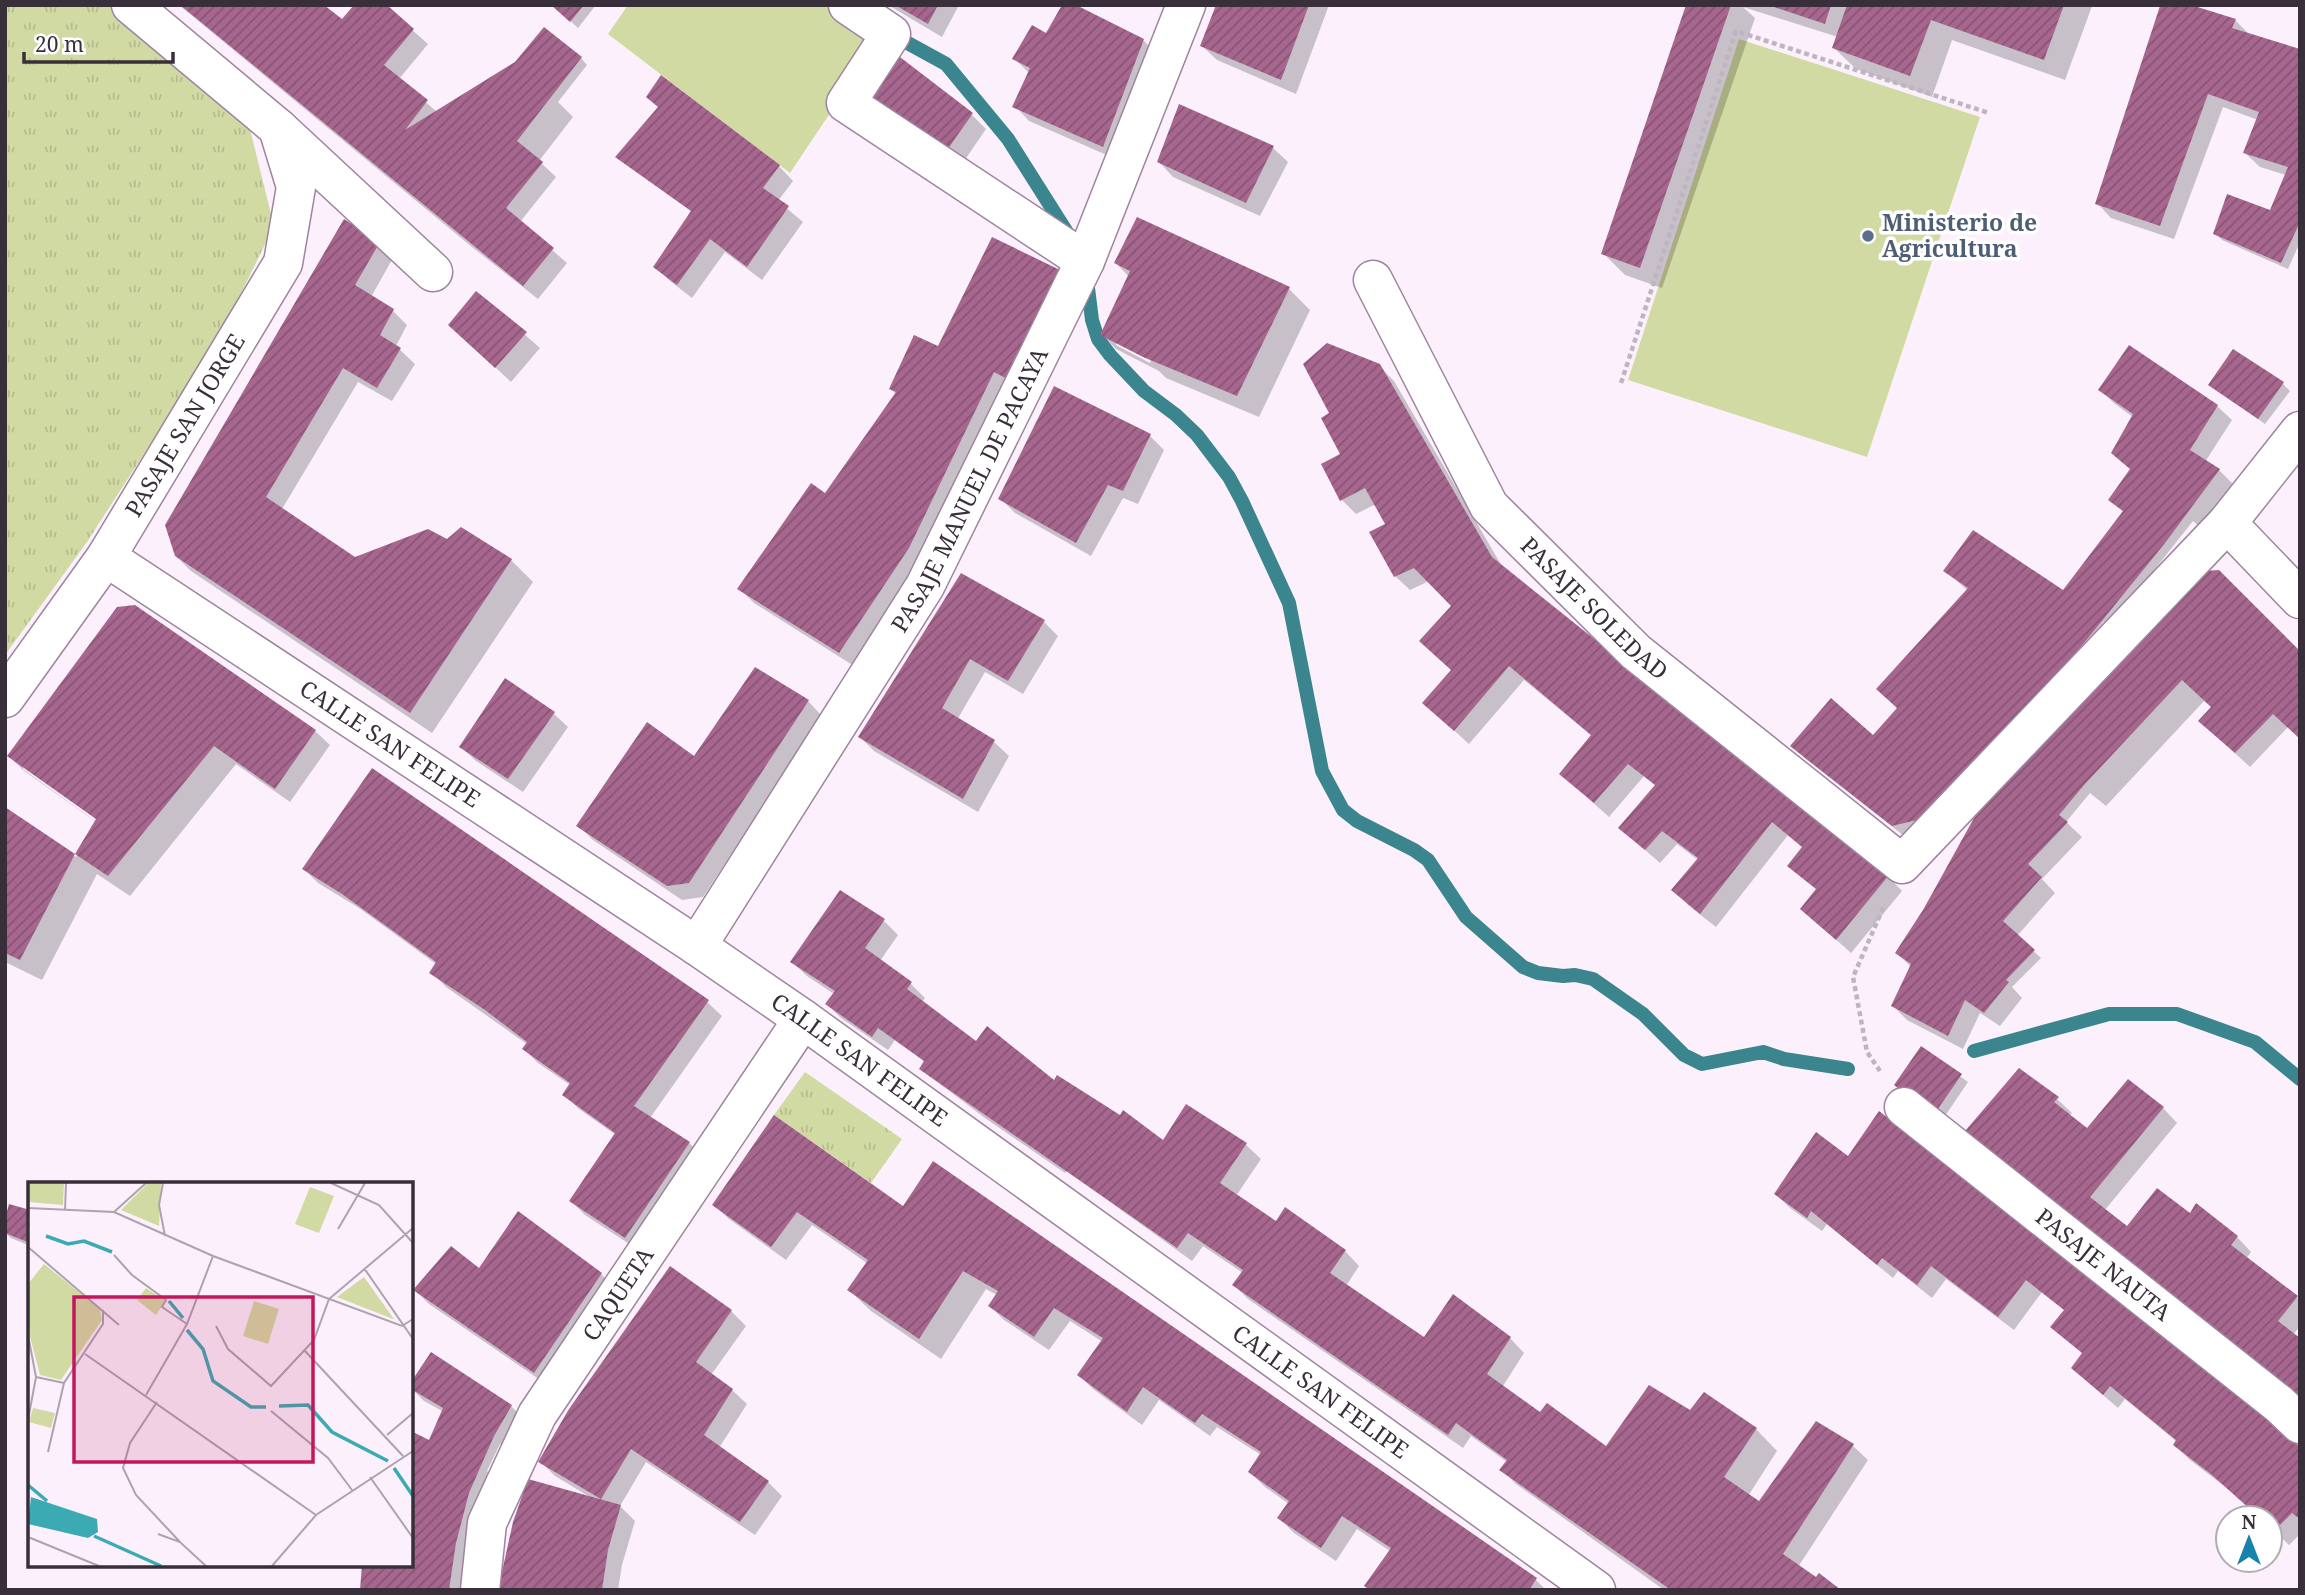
<svg xmlns="http://www.w3.org/2000/svg" width="2305" height="1595" font-family="'Noto Serif',serif">
<style>
.grass{fill:url(#grass-tufts)}
.park{fill:#d2daa3}
.shadow{fill:#0003;fill-rule:evenodd}
.lines{fill:none;stroke-linecap:round;stroke-linejoin:round}
.stream{stroke:#3b858e;stroke-width:14}
.building{fill:url(#building-hatch)}
.minor-casing{stroke:#9e849f;stroke-width:41}
.path{stroke:#bfb5c0;stroke-width:4.5;stroke-dasharray:5 3.5;stroke-linecap:butt}
.minor{stroke:#fff;stroke-width:38}
.service-dot{fill:#5c6f8a;stroke:#fff;stroke-width:2.5}
.labels{text-anchor:middle;stroke-width:7;stroke-linejoin:round;paint-order:stroke}
.service-label{font-size:23px;font-weight:bold;fill:#4e5e75;stroke:#fff;text-anchor:start}
.street-label{font-size:23px;fill:#392f3a;stroke:#fff}
.inset-river{fill:none;stroke:#3caab2;stroke-width:3.5}
.inset-road{fill:none;stroke:#ada3ae;stroke-width:2}
.view{fill:#c2185b;fill-opacity:0.15;stroke:#c2185b;stroke-width:3.5}
.inset-edge{fill:none;stroke:#392f3a;stroke-width:3.5}
</style>
<defs>
<pattern id="grass-tufts" width="24" height="20" patternUnits="userSpaceOnUse" patternTransform="scale(1.75)"><rect width="24" height="20" fill="#d2daa3"/><path d="M3 7l-1-3M5 7V3M7 7l1-3M15 17l-1-3M17 17v-4M19 17l1-3" fill="none" stroke="#b5bb8d"/></pattern>
<pattern id="building-hatch" width="6" height="6" patternUnits="userSpaceOnUse" patternTransform="scale(1.75)"><rect width="6" height="6" fill="#a6668e"/><path d="M-1 1l2-2M0 6l6-6M5 7l2-2" fill="none" stroke="#885475"/></pattern>
</defs>
<rect width="100%" height="100%" fill="#fbf0fc"/>
<path class="grass" d="M5 5H110L247 117 274 226 220 336 87 542 5 655Z
M805 1072 902 1139 871 1183 774 1115Z"/>
<path class="park" d="M628 5H824L877 43 790 173 608 34Z
M1739 39 1980 117 1867 457 1628 380Z"/>
<path class="shadow" d="M179 5H321L342 21 384 5 428 44 399 79 437 112 581 58 587 65 558 102 573 117 539 161 556 177 520 222 567 263 538 299 472 247Z
M553 5H596L578 28Z
M888 5H959L942 37Z
M1217 5H1329L1296 94 1217 60 1202 46Z
M1688 5H2092V6L2065 80 1952 40 1932 97 1856 69 1834 48 1838 37 1743 7 1755 18 1662 288 1625 275 1603 253Z
M2168 5H2185L2235 20 2250 35 2300 52V242L2288 269 2222 240 2215 233 2278 216 2286 175 2260 167 2245 153 2258 120 2223 107 2174 239 2111 218 2097 203 2161 7Z
M1047 35 1143 40 1158 55 1118 160 1029 121 1015 106 1029 73 1015 59Z
M1180 107 1273 148 1288 162 1260 216 1173 177 1159 162Z
M660 108 779 166 793 181 778 201 803 222 762 280 725 252 692 298 670 281 656 267 693 212 617 157Z
M886 113 972 115 986 129 960 167Z
M379 243 393 258 371 297 393 311 407 325 396 346 415 364 392 401 358 382 282 509 355 559 448 541 461 529 511 560 533 582 432 733 191 571 176 556Z
M1116 263 1289 289 1310 310 1259 417 1166 378 1159 371 1116 349 1102 334 1129 277ZM1116 341 1151 359 1150 363 1116 345Z
M1074 286 987 451 854 666 754 603 740 589 826 495 896 394 891 389 939 349Z
M477 293 540 348 511 382 465 339Z
M2234 351 2283 384 2290 391 2265 424 2211 385Z
M1379 366 1394 381 1503 568 1888 876 1902 891 1851 953 1802 909 1818 890 1804 848 1788 835 1716 927 1688 905 1674 890 1698 860 1677 844 1660 863 1620 828 1656 785 1644 776 1609 817 1561 774 1592 736 1524 680 1469 744 1424 703 1452 670 1453 606 1429 581 1410 590 1395 576 1387 525 1376 504 1356 514 1342 500 1343 455 1331 413Z
M2100 390 2217 406 2232 420 2205 462 2219 470 2233 484 2201 528 2193 521 2109 627 2104 622 2102 624 2115 637 1908 839 1807 760 1792 746 1873 737 1899 709 1968 591 1946 571 2063 592 2124 512 2117 506 2131 470 2133 417 2115 404Z
M1150 436 1164 450 1138 504 1123 498 1091 556 1015 513 1001 499Z
M2206 573 2288 727 2250 767 2200 721 2213 708 2205 700 2106 806 2090 793 2066 822 2082 837 2042 879 2055 893 2017 936 2041 958 2012 987 2022 998 2000 1026 1980 1013 1963 1049 1907 1020 1893 1006 1911 967 1897 953Z
M962 575 1044 622 1058 636 1023 694 985 672 957 720 994 742 1009 756 978 812 874 751 860 737Z
M808 701 822 716 703 897 682 900 593 840 578 825 694 758Z
M553 713 568 727 523 792 476 761 461 747Z
M315 731 330 745 290 802 236 764 130 896 97 874 42 980 5 962V809L76 857 96 822 23 770 9 756ZM23 765 104 823 102 826 23 769Z
M304 869 707 1002 722 1016 650 1118 689 1143 704 1157 640 1251 585 1215 571 1201 616 1135 579 1109 564 1095 570 1085 538 1063 524 1049 527 1044 446 987 432 972 436 964 359 908 318 883Z
M884 921 898 935 880 961 911 984 925 998 922 1002 977 1043 1164 1143 1187 1106 1246 1145 1261 1159 1236 1196 1277 1224 1345 1251 1359 1266 1346 1286 1425 1339 1510 1338 1524 1353 1503 1386 1540 1415 1607 1449 1691 1412 1756 1429 1777 1451 1748 1496 1759 1504 1817 1423 1853 1446 1868 1460 1798 1567 1838 1590H1664L1516 1484 1502 1470 1507 1462 1471 1436 1463 1448 1248 1299 1234 1285 1243 1273 1203 1246 1192 1261 1067 1171 1065 1173 985 1118 928 1075 921 1068 926 1062 895 1040 888 1050 841 1018 827 1004 834 994 807 976 792 962Z
M1921 1048 1968 1082 1941 1122Z
M2019 1070 2057 1099 2072 1113 2069 1116 2088 1131 2128 1082 2163 1108 2177 1123 2104 1211 2127 1229 2190 1216 2237 1237 2251 1252 2246 1259 2300 1300V1326L2293 1335 2123 1266Z
M1855 1164 2300 1450V1534L2289 1545 2270 1527V1518H2260L2228 1489 2190 1460 2175 1445 2177 1442 2125 1399 2118 1408 2088 1382 2073 1368 2084 1354 2066 1311 2042 1292 2014 1330 1946 1279 1932 1298 1898 1271 1893 1278 1827 1224 1822 1231 1790 1208 1776 1194Z
M714 1205 1002 1210 1536 1580 1546 1590H1371L1390 1551 1357 1529 1336 1561 1294 1533 1279 1518 1289 1504 1265 1487 1250 1472 1261 1455 1217 1427 1210 1436 1159 1400 1142 1425 1093 1389 1079 1375 1103 1342 1070 1321 1049 1350 1004 1320 990 1306 997 1295 986 1289 941 1359 871 1311 849 1290 867 1263 812 1225 786 1260 729 1219Z
M30 1212V1246L11 1238 5 1233Z
M670 1268 731 1311 746 1326 711 1375 732 1390 747 1404 719 1448 768 1482 782 1496 755 1535 646 1462 620 1506 635 1521 622 1565 618 1590H500L590 1497 555 1476 540 1461Z
M479 1271 601 1274 616 1289 549 1386 429 1304 415 1290Z
M431 1354 511 1406 526 1421 508 1449 500 1444 487 1471 495 1479 465 1590H361L411 1565 430 1441 444 1412 424 1401 411 1388Z"/>
<g class="lines">
<path class="stream" d="M893 35 946 64 1008 139 1070 237
M1087 280 1092 320 1098 339 1110 355 1144 391 1176 415 1197 435 1229 477 1242 501 1289 603 1322 771 1343 810 1357 821 1414 850 1428 860 1466 917 1523 967 1538 973 1563 976 1575 975 1593 979 1643 1014 1684 1055 1702 1064 1763 1052 1784 1059 1848 1069
M1974 1051 2109 1014H2177L2255 1042 2300 1079"/>
</g>
<path class="building" d="M180 5H324L342 19 354 5H387L414 29 384 65 428 100 405 130 515 62 544 27 582 57 517 141 543 162 506 208 554 248 523 286Z
M551 5H584L570 22Z
M895 5H938L928 24Z
M1062 5H1076L1144 39 1103 147 1012 107 1030 68 1012 59 1032 25 1046 33Z
M1216 5H1309L1281 80 1200 46Z
M1686 5H1731L1640 268 1601 254Z
M1768 5H1831L1825 24Z
M1847 5H2064L2044 60 1931 20 1910 76 1832 48Z
M2191 5 2236 19 2232 28 2300 49V222L2281 263 2213 234 2227 194 2270 210 2288 167 2243 153 2259 112 2208 94 2160 226 2095 204 2160 6Z
M896 54 973 113 945 153 869 99Z
M661 75 780 165 763 188 789 206 747 267 710 239 677 285 653 267 691 211 615 157 658 107 646 97Z
M1179 104 1274 146 1246 203 1157 162Z
M1137 217 1290 287 1237 396 1143 357 1100 335 1130 271 1114 263Z
M344 219 380 242 355 285 394 309 380 335 401 348 377 388 343 368 266 497 355 557 428 529 447 539 461 527 512 559 410 713 175 556 165 525Z
M992 237 1060 270 1013 382 994 372 909 548 839 653 737 589 811 483 825 493 896 392 889 389 914 335 938 346Z
M476 291 527 332 495 368 448 325Z
M1327 343 1380 364 1492 557 1889 875 1836 940 1800 909 1816 889 1787 866 1802 847 1772 822 1700 914 1671 890 1698 858 1662 831 1645 850 1618 828 1655 785 1628 764 1594 803 1559 774 1591 735 1509 666 1454 731 1422 703 1451 670 1419 641 1451 606 1414 568 1394 577 1369 532 1385 524 1365 488 1340 501 1321 464 1340 454 1321 418 1329 413 1303 364Z
M2129 345 2218 405 2190 450 2220 469 2165 543 2071 659 1917 820 1892 826 1790 746 1831 698 1873 735 1897 708 1876 689 1968 588 1943 571 1973 530 2063 590 2123 511 2108 500 2130 469 2111 453 2133 414 2098 390Z
M2233 349 2284 382 2258 419 2208 385Z
M1054 386 1151 434 1123 491 1108 485 1076 543 998 499Z
M2219 570 2300 651V739L2273 714 2235 753 2198 721 2211 707 2182 680 2084 785 2059 815 2068 822 2028 864 2042 877 2003 921 2035 950 2006 980 2009 982 1984 1013 1965 1000 1948 1036 1891 1006 1911 964 1895 953 1923 910 1974 818 2205 571Z
M961 573 1045 620 1008 681 970 659 942 708 995 740 963 799 858 737Z
M135 605 316 730 275 789 214 746 108 876 75 854 20 960 5 953V807L75 854 96 819 7 756 117 607Z
M755 667 809 700 689 883 667 886 576 826 647 722 694 756Z
M505 678 555 712 508 779 459 747Z
M372 768 709 1000 634 1106 690 1142 625 1238 569 1201 615 1133 562 1095 570 1083 522 1049 527 1042 485 1010 429 973 436 962 342 894 302 869Z
M840 890 885 919 865 948 912 982 907 989 976 1041 987 1026 1054 1080 1057 1075 1120 1115 1123 1110 1163 1140 1186 1104 1247 1143 1220 1183 1276 1221 1285 1207 1346 1250 1330 1273 1424 1337 1453 1294 1511 1337 1487 1374 1540 1412 1547 1403 1606 1446 1649 1385 1690 1410 1704 1392 1757 1428 1724 1477 1759 1501 1816 1421 1854 1444 1783 1554 1816 1577 1819 1573 1841 1590H1671L1499 1470 1507 1460 1456 1423 1448 1435 1232 1285 1243 1270 1188 1233 1177 1248 919 1069 924 1061 878 1028 872 1037 825 1004 835 991 790 962Z
M1921 1046 1962 1074 1933 1116 1894 1085Z
M2019 1068 2059 1097 2054 1102 2087 1128 2128 1079 2164 1107 2090 1197 2127 1226 2157 1188 2190 1213 2196 1203 2238 1236 2231 1245 2298 1296 2278 1321 2300 1338V1406L1960 1137Z
M1879 1111 2271 1421 2300 1447V1519L2292 1513 2274 1531 2270 1528V1518H2260L2212 1475 2173 1445 2176 1440 2110 1386 2103 1395 2071 1368 2082 1353 2050 1327 2064 1310 2026 1280 1998 1317 1931 1266 1917 1285 1882 1258 1877 1265 1811 1211 1807 1218 1774 1194 1816 1132 1848 1156Z
M774 1115 903 1206 933 1161 1537 1578 1529 1590H1370L1364 1586 1391 1548 1342 1516 1321 1548 1277 1518 1289 1501 1248 1472 1261 1452 1202 1414 1195 1423 1143 1387 1127 1412 1077 1375 1103 1338 1054 1308 1034 1337 988 1306 998 1291 963 1271 919 1339 847 1290 868 1260 797 1212 771 1247 712 1205Z
M9 1204 30 1210V1243L5 1233V1219Z
M518 1211 602 1273 534 1373 413 1290 451 1246 479 1268Z
M670 1266 732 1310 696 1362 733 1389 704 1435 769 1481 740 1522 631 1449 601 1499 538 1462 569 1409Z
M431 1352 512 1405 494 1436 469 1493 456 1543 449 1590H360L362 1565H411V1431L429 1440 443 1408 411 1389V1382Z
M528 1479 621 1505 608 1550 602 1590H498L513 1522Z"/>
<g class="lines">
<g class="minor-casing">
<g id="minor">
<path d="M131 5 278 128 433 272"/>
<path d="M848 5 891 34 846 103 1085 261"/>
<path id="s1" d="M1373 280 1489 506 1636 652 1902 864 2227 523 2300 431"/>
<path d="M2227 523 2300 599"/>
<path id="s2" d="M106 557 697 946 803 1019 1596 1590"/>
<path id="s3" d="M5 698 106 557 283 263 296 187 278 128"/>
<path id="s4" d="M697 946 925 586 1085 261 1186 5"/>
<path id="s5" d="M1904 1107 2279 1404 2300 1424"/>
<path id="s6" d="M480 1590 487 1523 537 1415 803 1019"/>
</g>
</g>
<path class="path" d="M1621 383 1736 31 1989 113
M1880 1071 1867 1052 1853 977 1884 906"/>
<use href="#minor" class="minor"/>
</g>
<circle class="service-dot" cx="1868" cy="236" r="7"/>
<g class="labels">
<g class="service-label">
<text x="1882" y="231">Ministerio de<tspan x="1882" dy="26">Agricultura</tspan></text>
</g>
<g class="street-label">
<text dy="8" stroke="none"><textPath href="#s3" startOffset="327">PASAJE SAN JORGE</textPath></text>
<text dy="8" stroke="none"><textPath href="#s4" startOffset="532">PASAJE MANUEL DE PACAYA</textPath></text>
<text dy="8" stroke="none"><textPath href="#s1" startOffset="401">PASAJE SOLEDAD</textPath></text>
<text dy="8" stroke="none"><textPath href="#s2" startOffset="340">CALLE SAN FELIPE</textPath></text>
<text dy="8" stroke="none"><textPath href="#s2" startOffset="906">CALLE SAN FELIPE</textPath></text>
<text dy="8" stroke="none"><textPath href="#s5" startOffset="254">PASAJE NAUTA</textPath></text>
<text dy="8" stroke="none"><textPath href="#s6" startOffset="332">CAQUETA</textPath></text>
<text dy="8" stroke="none"><textPath href="#s2" startOffset="1474">CALLE SAN FELIPE</textPath></text>
</g>
</g>
<g transform="translate(28 1182)">
<rect width="385" height="385" fill="#fbf0fc"/>
<path d="M282 5 306 14 291 51 267 42ZM16 82 72 127 74 138 33 198 12 193 0 147V102Z" fill="#d2daa3"/>
<path d="M0 1H36L35 23 0 20Z" fill="#d2daa3"/>
<path d="M120 1H133L131 44 93 28ZM336 95 366 137H365L309 115ZM118 106 137 119 128 133 109 118ZM226 119 251 127 240 162 215 154ZM5 226 27 231 23 246 1 240Z" fill="#d2daa3"/>
<path d="M3 315 69 337 70 350 60 356 0 342Z" fill="#3caab2"/>
<path class="inset-river" d="M18 54 40 62 56 59 84 70M141 119 155 136M159 148 175 167 185 199 223 225H238M251 224 280 223 304 250 360 279M366 286 385 314M0 303 19 319M66 354 133 384"/>
<path class="inset-road" d="M135 1 131 23 137 54M303 1 351 23 385 61M0 26 86 30 185 74 374 144 385 137M37 29 38 1M86 30 118 1M310 47 337 1M0 65 91 143M86 73 104 93 138 118 134 125 159 142M336 86 385 157M188 144 200 167 243 204 286 158 301 117 385 46M0 153 8 195 0 238M277 169 375 274M57 172 288 333M8 195 36 201M118 213 159 142 185 74M129 220 102 261 95 286 108 313 152 360M243 229 300 276 324 308M359 253 385 231M20 270 36 201 75 142V128M342 295 385 356M130 352 152 360 178 384M0 355 71 384M244 384 288 333 385 269"/>
<path class="view" d="M46 115H285V280H46Z"/>
<rect width="385" height="385" class="inset-edge"/>
</g>
<rect width="2305" height="1595" fill="none" stroke="#392f3a" stroke-width="14"/>
<g transform="translate(2249 1539)"><circle r="33" fill="#ffffff" stroke="#b0acb0" stroke-width="2"/>
<path d="M0-5L12 26L0 18L-12 26Z" fill="#1683ab"/>
<text y="-10" font-size="19" font-weight="bold" text-anchor="middle" fill="#392f3a">N</text>
</g>
<path d="M24 52v10h149v-10" fill="none" stroke="#392f3a" stroke-width="3.5"/>
<text x="35" y="52" font-size="21" fill="#392f3a" stroke="#ffffff" stroke-width="5" paint-order="stroke">20 m</text>
</svg>
